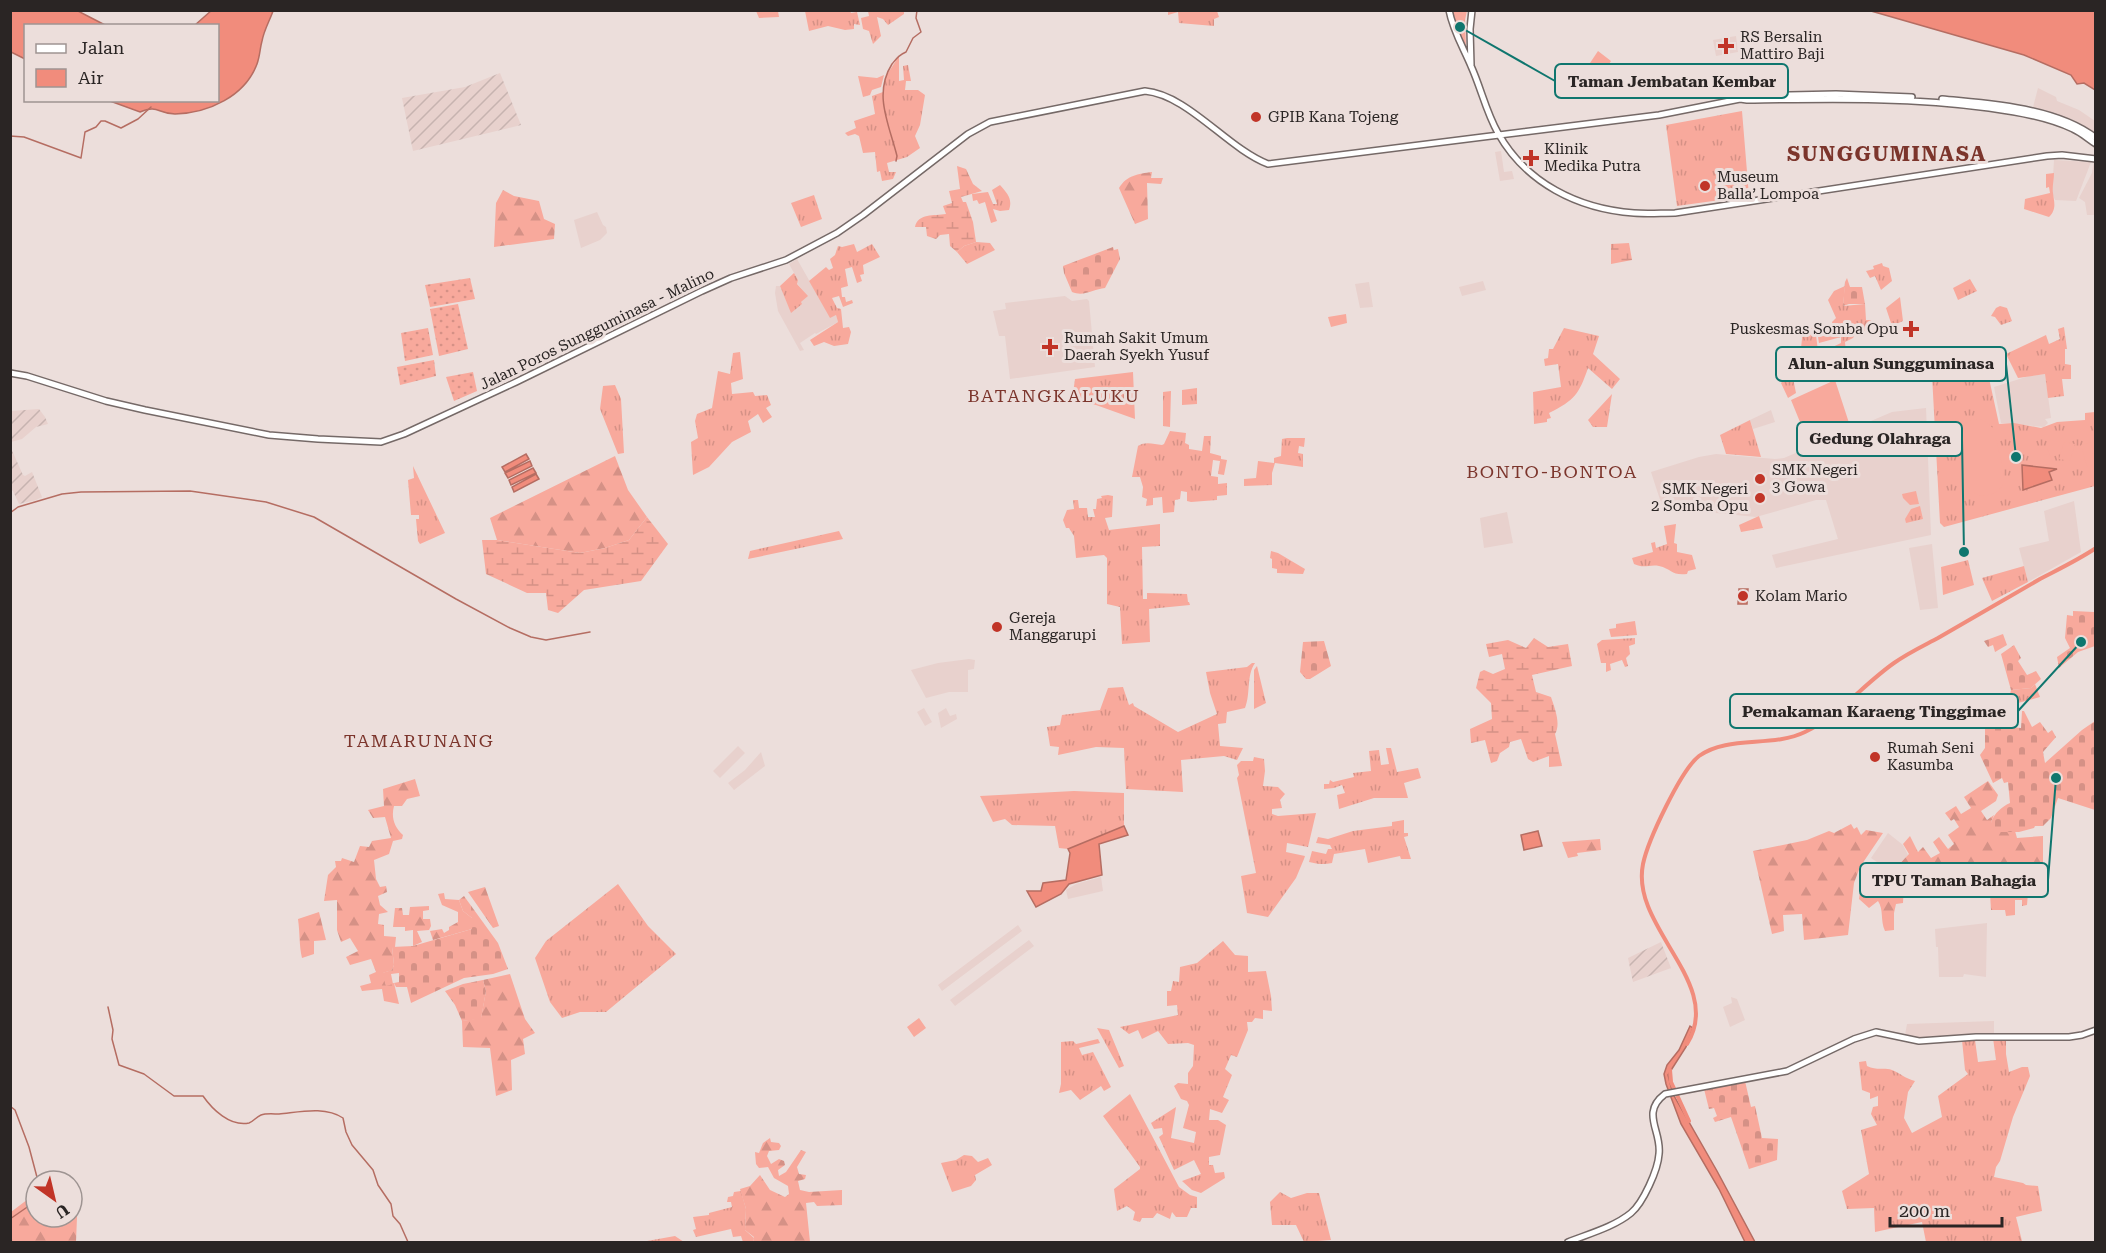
<svg xmlns="http://www.w3.org/2000/svg" width="2106" height="1253" font-family="'Roboto Serif',serif">
<style>
.built{fill:#e8d1cd}
.industrial{fill:url(#industrial-furrows)}
.grass{fill:url(#grass-tufts)}
.forest{fill:url(#forest-firs)}
.wetland{fill:url(#wetland-marsh)}
.cemetery{fill:url(#cemetery-stones)}
.garden{fill:url(#garden-dots)}
.pitch{fill:#f8a99c}
.water{fill:#f18c7c;stroke:#b56d62;stroke-width:1.5}
.lines{fill:none;stroke-linecap:round;stroke-linejoin:round}
.stream{stroke:#b56d62;stroke-width:1.5}
.canal{stroke:#f18c7c;stroke-width:4}
.primary-casing{stroke:#756967;stroke-width:8}
.trunk-casing{stroke:#756967;stroke-width:8}
.primary{stroke:#fff;stroke-width:5}
.trunk{stroke:#fff;stroke-width:5}
.poi-dot{fill:#c13427;stroke:#ecdedb;stroke-width:2}
.labels{text-anchor:middle;stroke-width:6;stroke-linejoin:round;paint-order:stroke}
.poi-label{font-size:15px;fill:#2a2524;stroke:#ecdedb;text-anchor:start}
.street-label{font-size:15px;fill:#2a2524;stroke:#ecdedb}
.quarter-label{font-size:18px;letter-spacing:1.5px;fill:#7c352c;stroke:#ecdedb}
.district-label{font-size:21px;font-weight:bold;letter-spacing:1.5px;fill:#7c352c;stroke:#ecdedb}
.leader{fill:none;stroke:#0f766e;stroke-width:2}
.callout-dot{fill:#0f766e;stroke:#ecdedb;stroke-width:2}
.callout{fill:#ecdedb;stroke:#0f766e;stroke-width:2}
.callout-label{font-size:16px;text-anchor:middle;font-weight:bold;fill:#2a2524}
</style>
<defs>
<pattern id="industrial-furrows" width="10" height="10" patternUnits="userSpaceOnUse" patternTransform="scale(1.5)"><rect width="10" height="10" fill="#e8d1cd"/><path d="M-1 1l2-2M0 10L10 0M9 11l2-2" fill="none" stroke="#c7b3b0"/></pattern>
<pattern id="grass-tufts" width="24" height="20" patternUnits="userSpaceOnUse" patternTransform="scale(1.5)"><rect width="24" height="20" fill="#f8a99c"/><path d="M3 7l-1-3M5 7V3M7 7l1-3M15 17l-1-3M17 17v-4M19 17l1-3" fill="none" stroke="#d59186"/></pattern>
<pattern id="forest-firs" width="22" height="20" patternUnits="userSpaceOnUse" patternTransform="scale(1.5)"><rect width="22" height="20" fill="#f8a99c"/><path d="M5 1l3.5 6h-7zM16 11l3.5 6h-7z" fill="#d59186"/></pattern>
<pattern id="wetland-marsh" width="20" height="14" patternUnits="userSpaceOnUse" patternTransform="scale(1.5)"><rect width="20" height="14" fill="#f8a99c"/><path d="M1 5h8M5 5V1M11 12h8M15 12V8" fill="none" stroke="#d59186"/></pattern>
<pattern id="cemetery-stones" width="16" height="16" patternUnits="userSpaceOnUse" patternTransform="scale(1.5)"><rect width="16" height="16" fill="#f8a99c"/><path d="M2 7V4a2 2 0 0 1 4 0v3zM10 15v-3a2 2 0 0 1 4 0v3z" fill="#d59186"/></pattern>
<pattern id="garden-dots" width="8" height="8" patternUnits="userSpaceOnUse" patternTransform="scale(1.5)"><rect width="8" height="8" fill="#f8a99c"/><path d="M2 2h.1M6 6h.1" fill="none" stroke="#d59186" stroke-width="1.8" stroke-linecap="round"/></pattern>
</defs>
<rect width="100%" height="100%" fill="#ecdedb"/>
<path class="built" d="M1736 36 1738 52 1716 56 1713 40Z
M2038 88 2056 97 2057 101 2079 110 2095 121V136L2075 122 2032 111Z
M1501 151 1504 172 1512 171 1514 179 1500 181 1495 152Z
M2054 160 2091 162 2076 201 2055 200 2052 193Z
M2094 160 2096 161 2095 215H2087L2085 202 2079 198 2092 173Z
M597 212 603 225 606 227 607 233 600 240 581 248 574 220Z
M797 259 830 317 836 315 838 322 816 334 815 333 800 343 804 350 800 351 778 311 775 293 776 286H780L791 312 807 296 797 283 798 280 789 264Z
M1483 281 1486 290 1462 296 1459 287Z
M1369 282 1373 307 1360 308 1355 284Z
M1065 296 1072 301 1087 299 1089 301 1095 367 1010 379 1005 336H999L993 311 1006 309 1005 303Z
M2045 374 2051 418 2045 419 2048 423 2044 427 2001 423 1994 387 2029 376Z
M1926 408 1931 535 1776 568 1772 555 1838 539 1826 500H1816L1756 517 1686 510 1664 512 1651 472 1699 457 1716 454 1775 459 1784 458 1892 412Z
M1771 410 1775 422 1753 429 1750 420Z
M2074 501 2081 552 2028 582 2019 548 2049 541 2044 511Z
M1507 512 1513 543 1484 548 1480 518Z
M1932 544 1938 608 1920 610 1909 548Z
M969 659 975 660 974 669 968 670V692H949L926 698 911 670 938 663Z
M924 708 932 722 925 726 917 712Z
M946 708 950 716 956 714 957 719 941 728 938 713Z
M738 746 745 753 720 778 713 771Z
M761 752 765 766 734 790 728 783 745 770Z
M1888 833 1903 845 1908 855 1892 872 1871 858Z
M1101 877 1103 891 1068 899 1066 890 1076 884Z
M1987 923 1986 977 1964 974 1963 977H1939L1938 947H1936L1935 929Z
M1018 925 1022 931 942 991 938 985Z
M1029 940 1034 946 955 1006 950 1000Z
M1731 997 1737 999 1745 1020 1730 1027 1723 1007 1732 1003Z
M1994 1021V1033L1921 1038 1905 1035 1907 1024Z"/>
<path class="industrial" d="M500 73 521 125 413 151 402 98 465 87Z
M39 409 45 417 48 424 36 427 22 439 11 442V411Z
M10 446 23 475 25 476 32 472 42 497 36 500 19 504 13 491 11 490Z
M1661 942 1671 968 1633 982 1628 958Z"/>
<path class="grass" d="M756 11H778L779 17 759 18Z
M805 11H850L851 13 857 12 860 25 854 24V29L845 30 828 26 809 31Z
M868 11H904V14L888 25 883 19 877 17 881 36 873 44 869 31 863 29 861 18 869 16Z
M1168 11H1217L1219 17 1214 19V26L1179 23 1178 12 1168 15Z
M1450 11H1467L1465 20 1466 48Z
M899 56V81L904 80 903 66 908 65 911 81H906L905 90H918L925 95 920 125 915 136 920 148 907 157 887 163 889 172H896L893 179 882 181 880 171 877 172 875 152 863 153 859 136 855 134 848 136 845 133 856 128 854 121 875 114 872 96 883 92 886 76Z
M884 75 881 87 872 90 870 95 863 97 858 76 877 78Z
M1742 111 1749 196 1677 206 1666 125Z
M2054 173C2054 180 2052 187 2053 193 2054 202 2057 209 2049 217L2024 209 2025 199 2050 193 2049 187 2046 188V174Z
M1000 185C1007 193 1013 199 1009 210L1000 211 993 209 997 221 991 223 985 202 979 204 977 200 973 201 972 194 988 192 993 204H997L992 190Z
M814 195 822 219 801 227 791 203Z
M976 242 990 243 995 250 967 264 957 252 964 246Z
M854 244 857 252 872 244 880 257 863 265 864 274 860 275 862 281 857 283 852 267 845 269 848 286 841 288 842 297H845L846 302 852 300 853 303 843 307 839 296 832 298 837 308 841 309 843 328 849 327 851 332 848 344 834 346 824 342 814 346 810 340 838 322 836 315 830 318 809 281 826 267 829 270 833 268 830 259 835 255 838 246 842 247Z
M1882 263 1883 266 1889 268 1892 281 1881 290 1875 276 1870 278 1866 271 1874 269 1873 266Z
M794 273 798 280 797 284 808 296 801 302 802 304 791 313 780 286Z
M1970 279 1977 291 1958 300 1953 288Z
M1845 286 1843 306 1865 304 1866 320H1871L1874 326 1863 332 1857 331 1853 338 1845 342 1846 353 1826 362 1822 352 1841 343V337L1819 343 1818 337 1835 334 1832 322 1836 318 1828 300 1834 291Z
M1900 297 1903 321 1892 326 1886 308Z
M2000 306 2007 308 2012 321 2001 325 1995 317 1991 316 1996 308Z
M1346 314 1347 323 1331 327 1328 317Z
M1815 327 1818 351 1813 356H1804L1805 349 1801 348 1803 330Z
M2064 327 2067 349H2065V364L2071 365V379H2062L2064 396 2048 398 2045 374 2018 378 2006 354 2046 335 2049 344 2060 339 2058 329Z
M1564 328 1599 336 1593 354 1620 379 1612 389 1588 368C1579 394 1575 400 1549 413L1551 418 1547 419V422L1534 424 1533 392 1561 387 1558 364 1545 366 1544 359 1548 358 1549 349H1553Z
M740 352 743 379 731 383 732 394 753 392 755 396 767 395 771 405 766 408 772 417 763 423 758 414 748 421 751 432 732 442 709 467 693 475 691 442 698 438 695 421 697 414 712 408 718 371 730 374 733 353Z
M1985 360 1999 424 2014 423 2041 428 2057 422 2085 420V413L2095 412V486L1944 527 1940 523 1932 375Z
M1133 372 1135 419 1096 405 1072 401 1075 379Z
M1793 378 1796 393 1788 398 1781 383 1785 379Z
M615 385 621 399 624 453 618 454 600 409 603 386Z
M1197 388V404L1182 405V390Z
M1171 391 1170 427 1163 426V392Z
M1612 394 1607 427H1593L1588 420Z
M1750 420 1761 457 1726 454 1720 435Z
M1170 431 1186 433 1185 443 1189 445V449L1202 451 1204 436H1211L1210 453 1221 456V459L1227 460 1224 475 1218 474 1220 461 1213 460 1211 476 1218 477V484L1227 483V495L1217 496V500L1191 502 1187 501V492L1181 491 1180 499 1175 500 1174 512 1163 513 1162 497 1153 498V505L1146 506 1147 499 1142 497 1143 487 1140 477H1132L1138 446C1145 441 1154 444 1162 445L1164 444Z
M1287 438H1305L1304 447 1299 446 1298 453 1303 454V467L1275 463 1272 473V485L1244 486V479L1256 478 1258 461 1274 463V458L1281 456 1282 439Z
M413 466 445 533 420 544 418 541 416 519H419V515H411L408 480 414 478Z
M1916 491 1919 504 1910 505 1903 498 1902 494Z
M1108 495 1113 496 1112 517 1105 518 1109 530 1160 524V546L1142 547 1143 599H1147V593L1187 594 1188 602H1189L1190 605 1149 609 1150 642 1122 644 1120 607 1107 604V558L1104 555 1076 558 1074 536 1069 528H1066L1063 520 1067 510 1074 509 1073 500H1078L1079 508H1087L1088 517H1095L1093 509H1096L1097 499 1102 498 1101 496Z
M1920 506 1923 519 1906 523 1905 519 1911 509Z
M1759 516 1763 528 1741 532 1739 525Z
M1676 524 1674 543 1677 544V552L1692 555 1696 569 1688 571 1687 574C1672 576 1672 569 1659 566 1650 564 1644 569 1634 564L1632 558 1653 552 1651 543 1655 542 1656 548 1667 544 1664 526Z
M839 531 843 539 748 559 750 551Z
M1271 551 1278 553 1305 569 1303 574 1277 573V569L1272 568V559L1270 558Z
M1968 560 1974 585 1943 595 1941 567Z
M2024 566 2028 582 1992 601 1982 578Z
M1635 621 1637 635 1611 637 1609 629 1616 628V624Z
M1635 638V644L1629 646 1630 654 1626 658 1628 666 1625 667 1622 660 1610 664 1611 670 1606 672V663H1601L1597 644 1602 640Z
M1252 663H1255C1246 676 1251 693 1245 708L1227 712 1226 723 1218 724 1220 746 1243 748 1237 760 1224 756 1181 760 1183 792 1126 789 1124 748 1096 747 1058 755 1059 747 1050 746 1047 727 1060 725 1062 715 1100 710 1108 688 1123 687 1129 705 1133 703 1134 706 1178 732 1217 714 1210 693 1206 672 1247 667Z
M1257 666 1266 703 1254 709V670Z
M2035 684 2040 697 2007 706 2011 690 2031 688Z
M1386 748H1391L1397 772 1418 768 1421 778 1404 783 1408 798H1374L1339 809 1337 795 1345 793 1342 785 1334 788 1324 789V784H1329L1330 780 1333 782 1354 777 1353 773 1371 771 1369 751 1379 750 1381 765 1389 764Z
M1254 757 1264 759 1265 771 1263 786 1278 787 1285 794 1280 800 1282 808 1272 809V814L1278 816 1316 813 1308 847 1287 843 1286 852 1305 856 1304 859 1296 878 1268 917 1247 913 1241 876 1256 873 1237 778 1239 775 1237 765 1241 761H1253Z
M1074 791 1124 793V826L1068 849 1059 848 1055 826 1012 825 1005 819 993 822 980 796Z
M1404 820V833H1408V836L1404 837 1411 859H1401L1400 856 1368 863 1365 849 1334 854 1332 863C1324 865 1317 864 1309 862L1312 851 1326 854 1328 849H1332L1330 845 1316 843 1318 837 1328 839 1353 831 1392 826V822Z
M618 884 648 926 676 954 606 1012H580L562 1018 550 1002 535 958 546 941Z
M1223 941 1235 955 1248 956V972L1266 971 1271 996 1272 1011 1263 1010V1019L1255 1018 1252 1022H1247L1248 1030 1237 1057 1231 1055 1225 1069 1232 1075 1223 1097 1229 1100 1222 1113 1210 1109 1209 1120H1218L1226 1125 1220 1155 1209 1157V1165H1213L1215 1173 1224 1172 1225 1178 1201 1193 1192 1190 1182 1181 1201 1174 1194 1160 1174 1170 1159 1137 1163 1134 1162 1128 1154 1129 1151 1123 1176 1107 1171 1138 1194 1143 1196 1132 1183 1128 1189 1105 1187 1101 1181 1099 1174 1086 1178 1083 1188 1084V1073L1193 1066 1194 1045 1188 1043 1168 1044 1158 1031 1142 1039 1138 1030 1129 1034 1120 1027 1178 1015 1177 1005 1167 1006V991H1171L1173 981 1179 982 1180 967 1197 963Z
M1097 1028 1109 1030 1124 1066 1119 1068Z
M1993 1038 2006 1039V1054L2009 1072 2022 1067H2028L2030 1076 2013 1117 2000 1161 1996 1167 1994 1177 2023 1183 2026 1185 2038 1186 2042 1211 2016 1217 2022 1241 2016 1242H1926L1922 1222 1875 1232 1874 1208 1847 1209 1842 1191 1869 1174 1861 1130 1877 1125 1871 1114 1873 1107 1878 1106V1096L1870 1099V1093L1862 1090 1859 1062 1866 1061 1867 1066C1877 1071 1884 1067 1892 1070 1900 1073 1906 1079 1915 1081L1908 1092 1904 1118 1912 1133 1942 1117 1938 1096 1968 1074 1965 1070 1962 1040H1975L1978 1062 1996 1060Z
M1098 1039 1100 1043 1079 1048 1082 1055 1093 1052 1111 1087 1104 1091 1101 1086 1080 1100 1071 1090 1059 1093 1061 1084V1042L1073 1041 1076 1044Z
M1130 1094 1179 1187 1190 1195 1197 1197V1208H1191L1187 1217H1176L1172 1212 1170 1219 1157 1213 1153 1218H1142L1140 1222 1133 1220 1135 1212 1127 1206 1117 1211 1114 1189 1140 1169V1167L1103 1116Z
M964 1155 972 1156 978 1162 988 1158 992 1165 975 1175 976 1180 971 1186 952 1192 941 1163 956 1160Z
M741 1191 746 1209 745 1230 754 1238 753 1242H743L741 1236 733 1237 731 1229 696 1237 693 1230 696 1229 693 1217 709 1215V1213L732 1207 731 1202H727L728 1197 733 1196 734 1192Z
M1280 1192 1291 1198 1307 1193H1319L1331 1240 1304 1242 1296 1225H1272L1270 1202Z
M675 1236 684 1242H648L647 1241Z"/>
<path class="forest" d="M1152 172 1151 178H1163L1161 184 1147 183 1148 219 1135 224 1119 188C1127 175 1138 174 1152 172Z
M503 190 514 196 539 201 544 219 555 224 554 239 494 247 496 203Z
M615 456 628 490 647 517 629 540 605 548 580 553 497 540 490 518Z
M415 779 420 796 407 799 402 806H394C391 817 394 827 403 835L402 839 393 841 389 854 374 860 376 879 380 887 386 886 387 892 378 896 380 905 388 912 379 914 378 924 384 925V936L396 937 395 947H392L394 965 392 970 383 973 386 985 394 983 399 1004 384 1001 382 989 362 991 360 986 371 983 369 975 376 972 371 959 350 965 346 957 358 951 350 938 341 942 337 930V900L324 901 328 875 336 867 335 861H341L342 858 354 862 360 846 369 847 372 841 391 838 385 817 373 818 368 810 384 806 383 789Z
M1988 781 1998 795 1996 801 1981 811 1987 820 1994 815 1991 822 2015 831 2017 838 2043 836V893H2028L2027 905 2022 906V900H2015V915L2006 916 2005 910H1991L1989 877 1909 881 1904 885 1903 903 1896 904 1894 913V930L1885 931C1880 920 1884 910 1878 901L1869 908 1859 899 1862 877 1867 867 1883 881 1909 854 1903 844 1910 836 1918 852 1923 847 1931 858 1940 853 1933 842 1939 837 1948 849 1954 844 1948 835 1959 827 1954 819 1951 821 1945 813 1956 806 1961 814 1971 808 1964 797Z
M1851 824 1854 829 1857 827 1861 835 1866 830 1883 833 1860 867 1854 883 1848 935 1804 940 1802 914 1783 915 1784 931 1772 934 1753 851 1807 840 1829 831 1834 833Z
M1600 839 1601 850 1577 853 1578 856 1568 858 1562 842Z
M485 887 499 926 493 928 468 892Z
M444 893 445 899 459 900 463 911 472 918V929L433 940 430 931 442 929 444 933 449 930V927L458 922V912L442 905 438 894Z
M429 906V910L423 911V919H430L431 926 429 930 417 931 422 942 413 946V930L405 931V927H393L395 908H402L403 915H409L410 907Z
M319 912 326 940 314 941V954L302 958C299 945 300 933 298 919Z
M510 974 525 1019 535 1033 523 1039 525 1054 511 1060 512 1090 496 1096 490 1048 463 1047 462 1021 481 1018 486 991 483 980Z
M770 1138 771 1142 779 1143 781 1146 779 1150 769 1151 767 1156 771 1164 779 1159 784 1161 785 1165 778 1170 779 1176 786 1172 801 1150 806 1152 797 1167 799 1174 806 1175 805 1179 798 1181 800 1190 809 1192 842 1190V1205L817 1206 814 1202 806 1203 810 1242H753L754 1237 745 1230 746 1209 740 1189 750 1186 760 1175 770 1190 785 1197 789 1194 788 1186 774 1178 768 1167 759 1168 756 1164 755 1152 759 1153 763 1143Z
M36 1193V1217H72V1193H78L76 1242H11V1212Z"/>
<path class="wetland" d="M957 166 966 169 973 184 982 191 961 197 963 202H966L973 222 976 242 964 246 957 252 950 246 949 234 940 235 936 239 927 236 926 227H915C918 213 934 216 946 214L943 206 952 203 949 191 960 189Z
M1629 243 1632 260 1611 264V244Z
M647 517 668 544 641 581 584 590 558 613 548 610 546 593H527L486 574 482 540H497L580 553 605 548 629 540Z
M1534 638 1548 647 1568 644 1572 666 1532 675 1536 692 1551 697C1555 709 1561 724 1555 734L1562 766 1549 767V756L1533 762 1528 759 1521 739 1510 742 1509 747 1500 753 1497 761 1491 763 1485 740 1471 743 1470 729 1492 719 1491 703 1476 688 1480 672 1484 670 1493 674 1505 669 1502 654 1489 657 1486 644 1508 640 1526 648Z"/>
<path class="cemetery" d="M1113 247 1114 250 1118 249 1120 259 1105 288C1094 289 1084 297 1072 292L1064 273 1063 266Z
M1847 278 1850 287H1862L1865 304H1849L1843 306 1845 282Z
M2073 611 2094 612 2095 646 2078 652 2059 668 2057 657 2070 648 2065 638 2067 615 2073 616Z
M2003 634 2007 645 1995 652 1993 645 1988 647 1984 641Z
M1324 641 1331 666 1310 679H1306L1300 672 1303 642Z
M2014 645 2021 658 2018 661 2027 675 2036 671 2041 679 2031 688 2011 690 2001 654Z
M2022 711H2024L2032 727 2040 722 2048 733 2052 730 2056 737 2043 752 2045 763 2082 730 2095 721V810L2058 798 2051 818 2043 826H2035L2034 828 2019 832H1999L1991 822C1995 813 2001 807 2010 803L2008 782 2004 783 2002 778 1993 783 1980 755 1985 748V725L2021 728Z
M464 896 498 943 508 969 493 974 464 978 411 1003 407 987H396L394 983 399 982V973L391 974 393 984 386 986 382 973 392 970 394 965 392 947 413 946 472 929V918L463 911 459 900Z
M483 980 486 991 481 1019 462 1021 455 1005 445 991 463 984Z
M1745 1081 1751 1107 1755 1106 1762 1138 1778 1139 1777 1160 1749 1169 1731 1117 1715 1122 1713 1118 1717 1116 1714 1108 1709 1109 1704 1089Z"/>
<path class="garden" d="M470 278 475 299 430 307 425 285Z
M458 304 468 349 439 356 430 309Z
M428 328 433 355 405 361 401 333Z
M434 360 436 376 400 385 397 367Z
M473 372 477 391 454 401 446 377Z"/>
<path class="pitch" d="M1598 51 1611 61 1603 73 1590 63Z
M1835 380 1851 429 1815 445 1800 422 1791 400Z
M1972 419C1982 419 1988 421 1994 430 1996 441 2005 471 2004 480 2002 495 1980 501 1971 490 1962 478 1958 441 1961 427Z
M2064 442 2075 444 2070 461 2059 459Z
M2091 442 2095 465 2087 467 2081 445Z
M2047 448 2053 463 2043 466 2038 451Z
M919 1018 926 1028 914 1037 907 1027Z"/>
<path class="water" d="M212 10 273 11C270 20 264 30 262 41 260 48 260 56 257 64 245 96 209 113 175 114 158 114 158 104 140 112L110 101 218 100V26L195 25Z
M10 11H78L105 25 26 26 25 59 11 52Z
M1871 11H2095V90L2084 83 2077 84 2071 75 2024 55Z
M526 454 529 459 505 472 502 467Z
M530 461 532 466 508 478 505 473Z
M2022 465 2057 469 2049 472 2052 480 2023 490Z
M533 468 536 473 511 485 509 480Z
M536 474 539 479 514 492 512 487Z
M1739 589H1748L1747 604H1738Z
M1124 826 1128 835 1099 844 1102 875 1069 884 1061 894 1036 907 1027 891H1041L1043 883 1066 880 1070 853 1068 849Z
M1538 831 1542 846 1524 850 1521 835Z
M1690 1026 1693 1028 1686 1047 1668 1075 1673 1094 1717 1171 1755 1242H1745L1719 1189 1681 1124 1666 1084 1664 1074 1667 1065 1679 1050Z"/>
<g class="lines">
<path class="stream" d="M10 136 24 137 81 158 85 132 96 127 101 121H105L121 128 138 119 151 107
M896 161 897 156C889 124 873 94 892 64 897 58 899 55 906 52L913 38 921 32 916 18 917 10
M10 513 18 507 62 494 81 492 190 491 266 502 314 517 456 599 510 628 531 637 546 640 590 632
M108 1007 113 1030 112 1039 119 1065 144 1074 174 1096H203C212 1109 230 1127 249 1123 253 1122 256 1117 261 1115 266 1113 274 1114 279 1114 300 1112 325 1106 343 1118L346 1132 352 1145 373 1170 378 1185 391 1204 393 1216 400 1224 408 1242
M10 1106 15 1110 29 1147 38 1181
M10 1219 36 1201"/>
<path class="canal" d="M1687 1044C1725 983 1630 928 1643 864 1648 840 1681 770 1699 756 1728 735 1772 748 1805 732 1838 716 1864 684 1894 663 1908 653 1923 646 1938 638 1972 618 2006 599 2040 579 2059 569 2078 560 2096 548
M1670 1070 1671 1082 1689 1121"/>
<g class="primary-casing">
<path id="primary" d="M10 373 27 376 106 401 145 410 269 435 318 439 381 442 404 434 516 382 702 291 731 278 786 260 837 233 863 215 968 134 990 122 1145 91C1188 95 1227 148 1268 164L1499 135
M1568 1242C1588 1234 1614 1227 1631 1213 1643 1203 1658 1170 1659 1154 1662 1131 1640 1113 1665 1094L1787 1071 1854 1039 1876 1032 1919 1041 1976 1037H2069L2082 1035 2096 1030"/>
</g>
<g class="trunk-casing">
<path id="trunk" d="M1449 10C1453 31 1463 47 1471 66 1481 88 1486 112 1498 133 1526 183 1578 209 1634 213 1647 214 1661 213 1675 213L2047 156 2062 155 2096 159
M1471 65 1470 29 1472 10
M1742 98 1747 96 1836 94 1912 97
M1942 99C1990 104 2056 107 2096 138
M1499 135 1659 115 1740 99 1747 100C1828 99 1909 97 1989 108 2017 112 2048 117 2073 129 2082 133 2088 139 2096 144"/>
</g>
<use href="#primary" class="primary"/>
<use href="#trunk" class="trunk"/>
</g>
<g class="poi-dot">
<path d="M1723 37h6v6h6v6h-6v6h-6v-6h-6v-6h6z"/>
<circle cx="1256" cy="117" r="6"/>
<path d="M1528 149h6v6h6v6h-6v6h-6v-6h-6v-6h6z"/>
<circle cx="1705" cy="186" r="6"/>
<path d="M1908 320h6v6h6v6h-6v6h-6v-6h-6v-6h6z"/>
<path d="M1047 338h6v6h6v6h-6v6h-6v-6h-6v-6h6z"/>
<circle cx="1760" cy="479" r="6"/>
<circle cx="1760" cy="498" r="6"/>
<circle cx="1743" cy="596" r="6"/>
<circle cx="997" cy="627" r="6"/>
<circle cx="1875" cy="757" r="6"/>
</g>
<g class="labels">
<g class="poi-label">
<text x="1740" y="42">RS Bersalin<tspan x="1740" dy="17">Mattiro Baji</tspan></text>
<text x="1268" y="122">GPIB Kana Tojeng</text>
<text x="1544" y="154">Klinik<tspan x="1544" dy="17">Medika Putra</tspan></text>
<text x="1717" y="182">Museum<tspan x="1717" dy="17">Ballaʼ Lompoa</tspan></text>
<text x="1898" y="334" text-anchor="end">Puskesmas Somba Opu</text>
<text x="1064" y="343">Rumah Sakit Umum<tspan x="1064" dy="17">Daerah Syekh Yusuf</tspan></text>
<text x="1772" y="475">SMK Negeri<tspan x="1772" dy="17">3 Gowa</tspan></text>
<text x="1748" y="494" text-anchor="end">SMK Negeri<tspan x="1748" dy="17">2 Somba Opu</tspan></text>
<text x="1755" y="601">Kolam Mario</text>
<text x="1009" y="623">Gereja<tspan x="1009" dy="17">Manggarupi</tspan></text>
<text x="1887" y="753">Rumah Seni<tspan x="1887" dy="17">Kasumba</tspan></text>
</g>
<g class="street-label">
<text transform="translate(597 329) rotate(-26)" y="5">Jalan Poros Sungguminasa - Malino</text>
</g>
<g class="quarter-label">
<text x="1054" y="402">BATANGKALUKU</text>
<text x="1552" y="478">BONTO-BONTOA</text>
<text x="419" y="747">TAMARUNANG</text>
</g>
<g class="district-label">
<text x="1887" y="161">SUNGGUMINASA</text>
</g>
</g>
<path class="leader" d="M1460 27L1555 81M2016 457L2006 364M1964 552L1962 439M2081 642L2018 711M2056 778L2048 880"/>
<g class="callout-dot">
<circle cx="1460" cy="27" r="6"/>
<circle cx="2016" cy="457" r="6"/>
<circle cx="1964" cy="552" r="6"/>
<circle cx="2081" cy="642" r="6"/>
<circle cx="2056" cy="778" r="6"/>
</g>
<g class="callout">
<rect x="1555" y="64" width="233" height="34" rx="6"/>
<rect x="1776" y="347" width="230" height="34" rx="6"/>
<rect x="1797" y="422" width="165" height="34" rx="6"/>
<rect x="1730" y="694" width="288" height="34" rx="6"/>
<rect x="1860" y="863" width="188" height="34" rx="6"/>
</g>
<g class="callout-label">
<text x="1672" y="87">Taman Jembatan Kembar</text>
<text x="1891" y="369">Alun-alun Sungguminasa</text>
<text x="1880" y="444">Gedung Olahraga</text>
<text x="1874" y="717">Pemakaman Karaeng Tinggimae</text>
<text x="1954" y="886">TPU Taman Bahagia</text>
</g>
<rect width="2106" height="1253" fill="none" stroke="#2a2524" stroke-width="24"/>
<rect x="24" y="24" width="195" height="78" fill="#ecdedb" stroke="#9e9492" stroke-width="1.5"/>
<rect x="36" y="44" width="30" height="9" fill="#ffffff" stroke="#9e9492" stroke-width="1.5"/>
<text x="78" y="54" font-size="18" fill="#2a2524">Jalan</text>
<rect x="36" y="69" width="30" height="18" fill="#f18c7c" stroke="#9e9492" stroke-width="1.5"/>
<text x="78" y="84" font-size="18" fill="#2a2524">Air</text>
<g transform="translate(54 1199) rotate(146)"><circle r="28" fill="#ecdedb" stroke="#9e9492" stroke-width="1.5"/>
<path d="M0-4.5L10 22L0 15L-10 22Z" fill="#c13427"/>
<text y="-9" font-size="16" font-weight="bold" text-anchor="middle" fill="#2a2524">U</text>
</g>
<path d="M1890 1217v9h112v-9" fill="none" stroke="#2a2524" stroke-width="3"/>
<text x="1899" y="1217" font-size="18" fill="#2a2524" stroke="#ecdedb" stroke-width="4.5" paint-order="stroke">200 m</text>
</svg>
